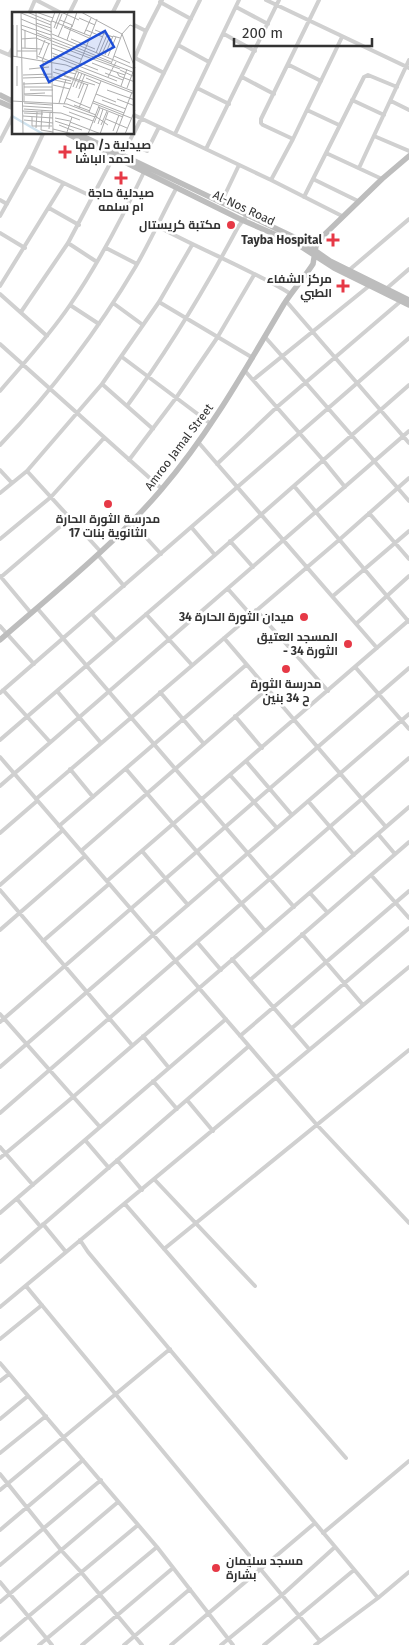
<svg xmlns="http://www.w3.org/2000/svg" width="409" height="1645" font-family="'Fira Sans',Cairo,sans-serif">
<style>
.lines{fill:none;stroke-linecap:round;stroke-linejoin:round}
.street{stroke:#d0d0d0;stroke-width:4}
.secondary{stroke:#bdbdbd;stroke-width:5.5}
.poi-dot{fill:#e63946;stroke:#fff;stroke-width:2}
.labels{text-anchor:middle;stroke-width:5;stroke-linejoin:round;paint-order:stroke}
.poi-label{font-size:12px;font-weight:bold;fill:#333;stroke:#fff;text-anchor:end}
.street-label{font-size:12px;fill:#333;stroke:#fff}
.inset-river{fill:none;stroke:#cfe2ee;stroke-width:2.5}
.inset-road{fill:none;stroke:#adadad;stroke-width:1}
.view{fill:#1d4ed8;fill-opacity:0.15;stroke:#1d4ed8;stroke-width:2.5}
.inset-edge{fill:none;stroke:#333;stroke-width:2.5}
</style>
<rect width="100%" height="100%" fill="#fff"/>
<g class="lines">
<path class="street" d="M36 0 63 14
M162 0 146 31 135 57 137 59 164 73
M266 0 409 68
M160 2 191 19
M236 7 268 24
M29 14 35 0
M69 14 76 0
M112 14 119 0
M134 25 146 31
M224 34 255 51
M178 45 209 62
M0 51 14 57
M9 55 14 46
M289 65 321 81
M242 77 274 94
M197 88 229 104
M352 100 384 115
M391 101 409 110
M307 110 339 125
M134 115 271 180 342 216
M134 133 200 0
M175 134 239 0
M374 136 409 151
M293 139 263 125 261 123V119L319 0
M0 141 14 114
M128 143 147 151 159 127
M206 149 279 0
M326 153 382 179
M123 155 133 134
M28 166 93 197
M359 168 409 60
M313 179 358 201
M271 180 293 139 342 37
M304 197 364 77 368 75 397 87
M0 200 7 204
M221 203 239 165
M49 208 79 225
M0 216 28 166 43 134
M157 226C201 250 248 268 291 294
M0 233 25 248
M68 243 97 262
M106 248 137 264
M348 271 409 219
M0 286 63 184
M386 289 409 269
M0 294 47 336
M286 301 409 443
M159 302 253 358
M113 303 143 325
M70 305 99 324
M21 312 68 243 114 156
M265 337 306 383 409 501
M0 344 162 489
M122 357 211 424
M245 371 323 460 345 487
M253 380 369 286
M102 384 153 429
M0 391C24 363 49 336 70 305 99 263 122 218 144 172
M127 406C169 349 205 289 238 227L247 215
M199 443 377 648
M0 445C52 391 98 330 136 266 151 240 163 213 177 187
M129 460 176 398 217 338 254 275
M217 464 277 407 401 301
M0 470 12 483
M27 471 101 552
M294 486 409 622
M0 493 27 471 102 384 159 302 192 245
M369 513 409 559
M131 521 161 554
M192 528 215 555
M0 539 51 497 104 438
M230 541 253 567
M98 555 124 586
M0 576 31 613
M1 577 70 518
M228 589 251 615
M333 596 409 531
M37 608 294 907
M256 610 328 691
M92 614 115 640
M146 614 192 665
M357 623 409 576
M0 626 34 664
M224 638 386 827
M356 668 409 729
M3 690 50 742
M57 691 101 743
M160 692 204 744
M0 693 409 338
M235 716 262 748
M0 740 215 555 409 385
M0 757 317 1125 409 1223
M246 761 292 815
M70 769 93 797
M126 769 265 931
M230 775 277 828
M0 786 409 431
M36 799 339 540 409 478
M308 801 354 855
M59 826 246 665
M0 833 37 801
M378 834 395 854
M81 851 267 689
M142 851 188 905
M371 875 409 918
M107 881 409 620
M0 885 63 830
M0 890 132 1045
M310 893 327 912
M0 930 85 856
M302 934 363 1005
M43 941 109 884
M197 942 221 970
M232 959 309 1049
M250 980 409 842
M0 1014 100 1127
M0 1022 409 668
M292 1028 409 928
M143 1036 169 1068
M240 1036 409 891
M0 1067 409 714
M153 1081 177 1109
M187 1100 213 1131
M0 1113 409 758
M85 1140 109 1168
M0 1147 33 1185
M0 1158 73 1097 409 807
M117 1160 142 1190
M154 1179 255 1286
M17 1199 40 1226
M125 1204 346 1458
M0 1213 226 1019
M43 1224 66 1252
M80 1240 88 1252 378 1598
M164 1249 409 1050
M0 1262 249 1046
M26 1286 320 1641
M0 1307 409 967
M0 1339 42 1305
M0 1363 157 1547 233 1645
M0 1381 9 1374
M0 1419 28 1396
M0 1453 46 1416
M0 1474 61 1550 81 1572 142 1645
M0 1490 170 1349
M0 1530 83 1460
M323 1533 409 1461
M0 1565 101 1480
M0 1582 52 1645
M0 1602 118 1502
M0 1640 138 1525
M39 1645 157 1547
M82 1645 173 1568
M124 1645 190 1589
M171 1645 315 1523
M221 1645 282 1595 335 1547
M264 1645 354 1570
M315 1645 378 1598 409 1572"/>
<path class="secondary" d="M0 95 14 102
M0 102 14 108
M68 134 242 220 297 244 334 268 409 305
M78 134 300 240 330 261 409 300
M0 640C55 592 113 546 161 490 210 433 246 368 284 304 293 290 304 278 313 264L316 246 324 235 382 179 409 156"/>
</g>
<g class="poi-dot">
<path d="M62.5 144.5h5v5h5v5h-5v5h-5v-5h-5v-5h5z"/>
<path d="M118.5 170.5h5v5h5v5h-5v5h-5v-5h-5v-5h5z"/>
<circle cx="231" cy="225" r="5"/>
<path d="M330.5 232.5h5v5h5v5h-5v5h-5v-5h-5v-5h5z"/>
<path d="M340.5 278.5h5v5h5v5h-5v5h-5v-5h-5v-5h5z"/>
<circle cx="108" cy="504" r="5"/>
<circle cx="304" cy="617" r="5"/>
<circle cx="348" cy="644" r="5"/>
<circle cx="286" cy="669" r="5"/>
<circle cx="216" cy="1568" r="5"/>
</g>
<g class="labels">
<g class="poi-label">
<text x="75" y="149" text-anchor="start">صيدلية د/ مها<tspan x="75" dy="14">احمد الباشا</tspan></text>
<text x="121" y="197" text-anchor="middle">صيدلية حاجة<tspan x="121" dy="14">ام سلمه</tspan></text>
<text x="221" y="229">مكتبة كريستال</text>
<text x="322" y="244">Tayba Hospital</text>
<text x="332" y="283">مركز الشفاء<tspan x="332" dy="14">الطبي</tspan></text>
<text x="108" y="523" text-anchor="middle">مدرسة الثورة الحارة<tspan x="108" dy="14">17 الثانوية بنات</tspan></text>
<text x="294" y="621">ميدان الثورة الحارة 34</text>
<text x="338" y="641">المسجد العتيق<tspan x="338" dy="14">- الثورة 34</tspan></text>
<text x="286" y="688" text-anchor="middle">مدرسة الثورة<tspan x="286" dy="14">ح 34 بنين</tspan></text>
<text x="226" y="1565" text-anchor="start">مسجد سليمان<tspan x="226" dy="14">بشارة</tspan></text>
</g>
<g class="street-label">
<text transform="translate(244 208) rotate(25)" y="4">Al-Nos Road</text>
<text transform="translate(179 447) rotate(-53)" y="4">Amroo Jamal Street</text>
</g>
</g>
<g transform="translate(12 12)">
<rect width="122" height="122" fill="#fff"/>
<path class="inset-river" d="M0 104 31 122"/>
<path class="inset-road" d="M9 0 11 122M15 0 39 10M24 0 25 47M24 0 41 6M49 0 67 8M69 0 110 22 123 56M9 1 39 13M67 6 83 13M9 7 40 20M48 8 60 13 55 28M40 9 78 24M24 11 39 16M1 13V45M9 13 24 18M52 15 77 26M60 15 65 0M42 16 48 0M9 17 123 61M44 17 50 2M13 18V36M24 18 39 23M74 18 91 25M83 18 101 25M25 21 39 27M40 22 123 57M72 22 79 6M110 22 118 13 123 15M46 25 56 1M40 26 73 39M9 27 24 26 38 32M59 27 83 37M40 32 108 57M9 36 30 37M40 36 69 47M5 39H25M73 39 99 50M40 41 68 52M84 41 92 21M87 42 95 23M90 42 98 24M27 43 33 28M93 43 101 24 108 26M0 44 54 53 123 80M25 44 40 50M41 44 105 69M96 44 104 25M102 44 118 51M5 45V13M30 49 37 31M31 49 32 64M68 51 86 58M80 51 98 58M99 52 110 22M5 54V74M17 57 37 55M43 57 64 62M61 58 123 82M98 58 113 63M108 58 123 65M41 60 83 73M105 60 107 64 123 70M93 61 111 68M11 63 40 62M52 64 76 73M41 65 59 69M96 65 104 50M11 66 40 65M74 66 88 72M43 68 60 72M12 70V89M11 72 39 71M41 73 58 77M109 74 115 57M12 75H40M61 75 67 60M64 76 70 61M115 76 121 60M67 77 73 62M18 78H41M95 78 123 88M12 82 33 81M84 82 104 90M13 83 40 84M54 86 78 96M66 86 72 71M105 87 123 94M90 88 114 97M0 89 55 92 84 103M81 89 112 101M12 91 40 93M47 91 54 67M81 91 119 106M52 92 85 7M62 93 78 99M10 94 41 96M51 94 83 105M86 95 111 105M67 96 76 72M12 97 40 99M30 98 29 118 41 120M10 99 49 101 68 108M57 100 81 109M77 100 89 69M12 101 31 102M11 104 41 106M83 104 96 113M20 105V114H40M43 106 58 109M94 107 115 116M12 108 41 111M43 109 70 118M58 110 89 122M82 111 88 96M86 112 91 97M47 113 62 119M89 113 95 99M24 116 25 100M37 117 38 101M41 117 61 122M101 119 107 103M55 120 60 105M41 122 39 11 43 0M76 122 87 94M88 122 96 100M104 122 120 80M113 122 123 98"/>
<path class="view" d="M93 19 102 35 37 70 29 54Z"/>
<rect width="122" height="122" class="inset-edge"/>
</g>
<path d="M234 38v8h138v-8" fill="none" stroke="#333333" stroke-width="2.5"/>
<text x="242" y="38" font-size="15" fill="#333333" stroke="#ffffff" stroke-width="4" paint-order="stroke">200 m</text>
</svg>
